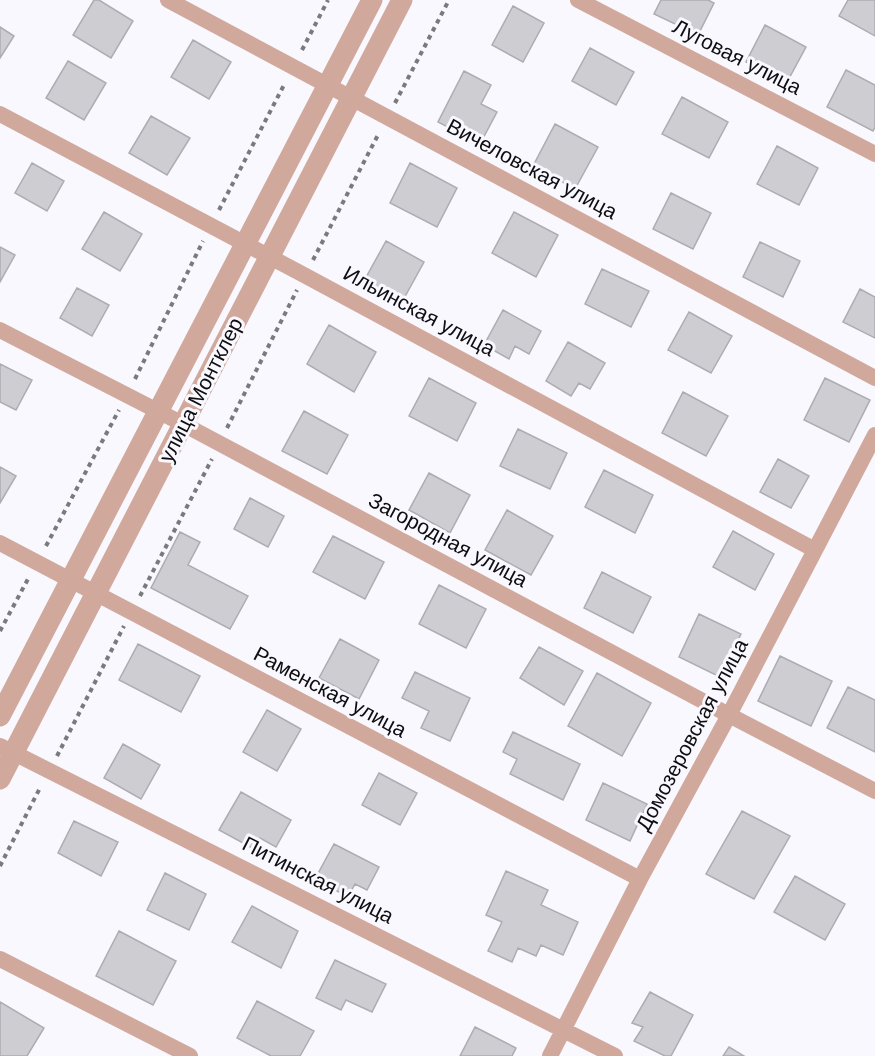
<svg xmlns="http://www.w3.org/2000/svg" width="875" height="1056" font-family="Arial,sans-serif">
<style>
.building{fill:#cdcdd2;stroke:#acacb2;stroke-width:1.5}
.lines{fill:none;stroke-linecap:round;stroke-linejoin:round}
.path{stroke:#7a7a7d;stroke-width:4;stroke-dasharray:4.5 4.5;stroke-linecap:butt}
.minor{stroke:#d1a89c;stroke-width:16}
.tertiary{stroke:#d1a89c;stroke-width:21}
.labels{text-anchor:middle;stroke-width:6;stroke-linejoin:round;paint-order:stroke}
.street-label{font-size:21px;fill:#0e0e10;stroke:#f8f8fe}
</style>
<rect width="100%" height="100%" fill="#f8f8fe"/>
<path class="building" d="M94 0H99L133 21 111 58 73 35Z
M661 0H708L714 3 698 35 654 14Z
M848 0H875V36L839 16Z
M513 6 544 23 523 62 492 45Z
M765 25 806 47 786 84 746 62Z
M0 27 14 36 0 58Z
M193 40 231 62 209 99 171 77Z
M590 48 634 72 616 105 572 81Z
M68 61 106 83 84 120 46 98Z
M846 70 875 85V127L873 131 827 107Z
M464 71 491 85 481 104 497 112 480 144 438 122Z
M682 97 728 122 709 158 662 134Z
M151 116 190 138 167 175 129 153Z
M555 124 598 147 575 189 533 166Z
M777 146 818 168 799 205 757 184Z
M32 163 64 181 47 211 15 193Z
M410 163 457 188 437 227 390 203Z
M671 193 711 213 693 249 653 229Z
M104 212 142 234 120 271 82 249Z
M514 212 558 235 536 277 492 253Z
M386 241 424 262 402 302 364 281Z
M760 242 800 261 783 297 743 277Z
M0 247 15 255 0 282Z
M602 269 649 291 631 327 585 304Z
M77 288 109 305 92 336 60 318Z
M860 289 875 297V338L843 322Z
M503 310 541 331 529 354 515 346 509 359 484 345Z
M689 312 732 336 711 373 668 350Z
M329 325 376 352 354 392 307 364Z
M568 342 605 363 590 389 579 383 571 396 546 381Z
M0 364 32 380 16 410 0 402Z
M429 378 476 403 457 441 409 416Z
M825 378 870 400 849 442 804 420Z
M683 392 728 416 706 456 662 433Z
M304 411 348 435 327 474 282 451Z
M518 429 567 453 550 489 500 466Z
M778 459 809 476 791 508 760 492Z
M0 467 16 476 0 503Z
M604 470 653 495 635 533 585 507Z
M429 473 470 495 450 533 409 510Z
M250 498 284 516 268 547 234 529Z
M507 510 553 536 531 575 485 550Z
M733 531 774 554 755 590 713 567Z
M180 532 200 542 188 565 248 596 230 629 151 588Z
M333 536 384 562 365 599 313 572Z
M602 572 651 597 633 633 584 608Z
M439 585 486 609 466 648 419 624Z
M699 614 741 634 720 677 679 657Z
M340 639 379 660 359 699 319 678Z
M138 644 200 676 181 712 119 680Z
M539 647 583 671 564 705 520 678Z
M780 656 832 681 811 726 758 701Z
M415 672 470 698 450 741 421 728 429 711 402 698Z
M597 673 651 703 622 756 568 726Z
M848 687 875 700V752L827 728Z
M267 710 301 729 277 771 243 752Z
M513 732 580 764 563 800 510 774 517 759 503 752Z
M123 744 160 765 141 799 104 778Z
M379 773 417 793 400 825 362 805Z
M603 783 647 804 630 841 586 820Z
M241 792 291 820 276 847 260 838 254 849 219 830Z
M742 811 790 836 754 899 706 874Z
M74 821 118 842 101 876 58 853Z
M334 844 379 867 367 890 355 884 348 897 315 879Z
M506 871 548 890 541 905 578 922 563 955 541 945 536 956 518 948 512 962 488 951 502 922 486 915Z
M165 873 206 894 189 930 147 910Z
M795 876 845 904 825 940 774 912Z
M252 906 298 931 281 968 232 942Z
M119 931 176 961 153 1005 96 976Z
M335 960 386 984 372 1012 346 1000 341 1010 316 998Z
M650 992 693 1015 671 1056H665L634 1041 643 1027 632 1023Z
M257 1001 314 1031 300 1056H271L237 1038Z
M0 1002 44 1028 27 1056H0Z
M475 1027 516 1048 512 1056H460Z
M729 1047 744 1056H723Z"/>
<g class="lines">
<path class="path" d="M302 50 328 0
M395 103 449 0
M219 210 285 83
M313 260 379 133
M135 379 203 241
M227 428 297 290
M46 546 119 410
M140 596 212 459
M0 631 28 579
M57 756 124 626
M0 866 41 786"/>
<path class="minor" d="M168 0 875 378
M578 0 875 154
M0 114 304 275 815 550
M0 330 183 424 729 715 875 791
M0 543 640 879
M0 746 615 1056
M0 959 190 1056
M550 1056 640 879 729 715 875 435"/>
<path class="tertiary" d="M0 716 372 0
M0 779 402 0"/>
</g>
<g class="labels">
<g class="street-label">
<text transform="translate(737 57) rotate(27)" y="7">Луговая улица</text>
<text transform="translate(532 169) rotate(28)" y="7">Вичеловская улица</text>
<text transform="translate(419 311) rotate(28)" y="7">Ильинская улица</text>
<text transform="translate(201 390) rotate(-63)" y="7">улица Монтклер</text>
<text transform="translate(448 540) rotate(28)" y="7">Загородная улица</text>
<text transform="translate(330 692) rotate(28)" y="7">Раменская улица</text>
<text transform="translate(692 735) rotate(-62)" y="7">Домозеровская улица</text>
<text transform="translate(318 880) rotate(27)" y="7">Питинская улица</text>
</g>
</g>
</svg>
